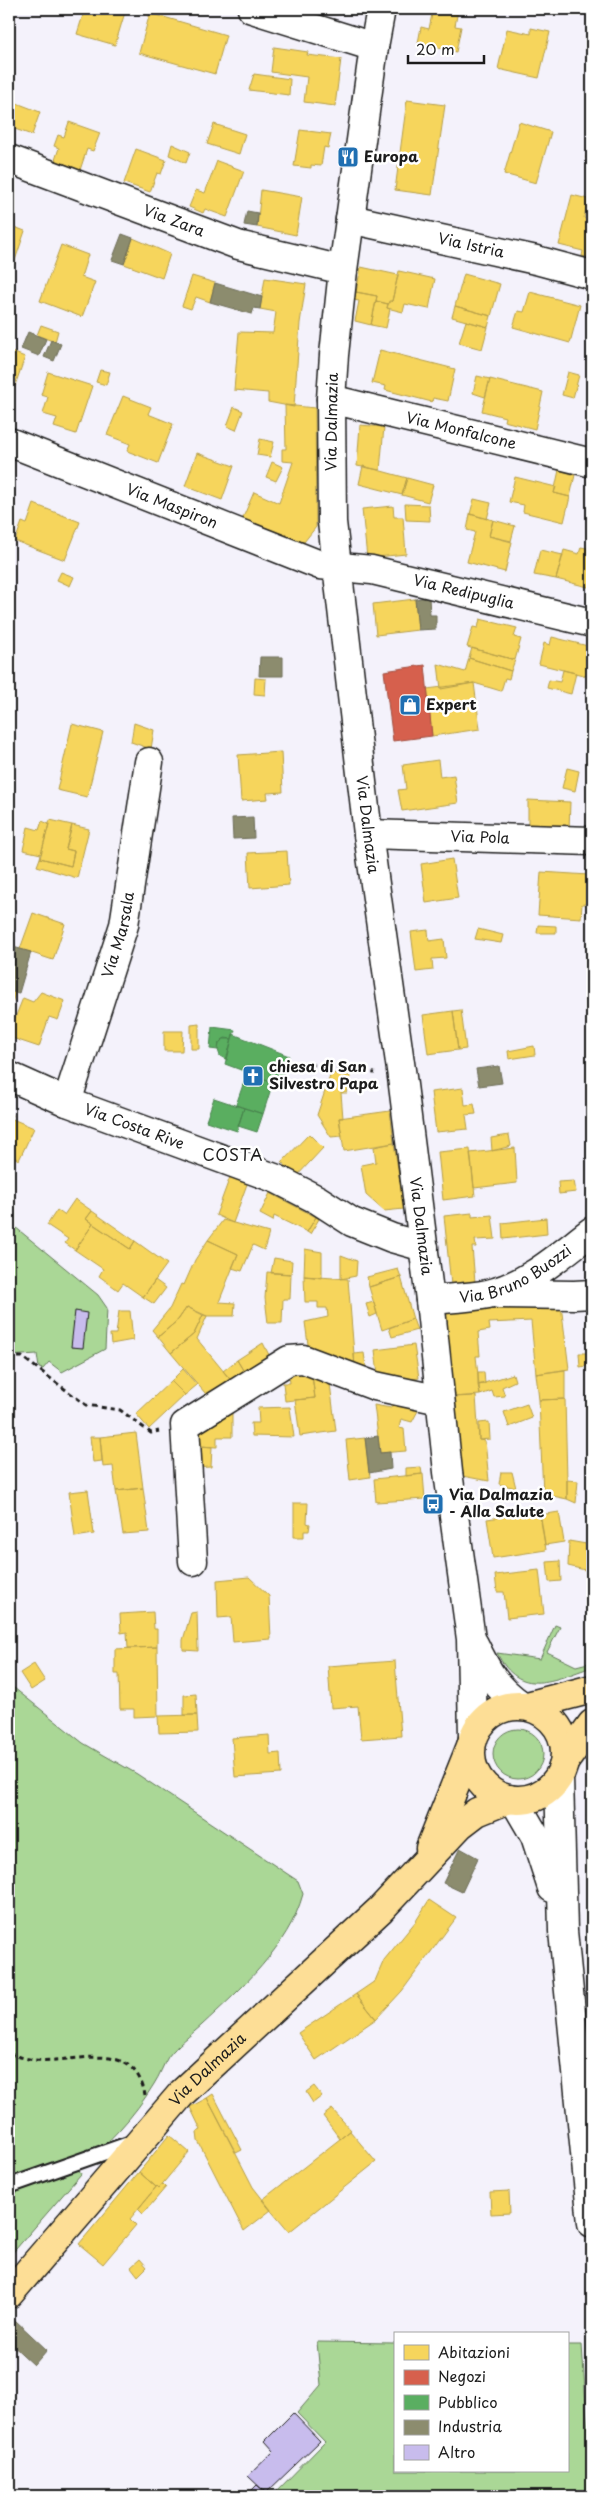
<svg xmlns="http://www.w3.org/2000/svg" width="601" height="2505" font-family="'Playpen Sans',sans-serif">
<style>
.green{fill:#aad796;stroke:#637a59}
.homes{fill:#f6d55c;stroke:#b59e49}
.shops{fill:#d6604d;stroke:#9e4c3e}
.public{fill:#5aae61;stroke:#47824c}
.industry{fill:#8c8c6e;stroke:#6a6a55}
.building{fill:#c8bced;stroke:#1c1c1c}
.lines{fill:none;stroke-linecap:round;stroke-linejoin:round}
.lane-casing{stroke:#1c1c1c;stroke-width:18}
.street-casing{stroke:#1c1c1c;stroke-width:31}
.secondary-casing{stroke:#1c1c1c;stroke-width:31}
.primary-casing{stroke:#1c1c1c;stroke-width:31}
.path{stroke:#1c1c1c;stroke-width:3;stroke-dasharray:5 4;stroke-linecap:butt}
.lane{stroke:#fff;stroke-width:14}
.street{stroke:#fff;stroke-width:28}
.secondary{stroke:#fff;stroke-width:28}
.primary{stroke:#fdde96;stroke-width:28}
.labels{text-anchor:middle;stroke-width:5;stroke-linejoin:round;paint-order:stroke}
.poi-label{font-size:15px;font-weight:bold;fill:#1c1c1c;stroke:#fff;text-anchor:start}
.street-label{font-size:15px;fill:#1c1c1c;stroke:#fff}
.neighbourhood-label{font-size:16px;letter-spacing:1px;fill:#1c1c1c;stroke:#fff}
</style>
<rect width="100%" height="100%" fill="#f4f2fb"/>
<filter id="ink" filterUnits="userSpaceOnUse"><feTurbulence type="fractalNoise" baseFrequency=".02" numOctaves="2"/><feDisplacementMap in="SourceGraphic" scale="10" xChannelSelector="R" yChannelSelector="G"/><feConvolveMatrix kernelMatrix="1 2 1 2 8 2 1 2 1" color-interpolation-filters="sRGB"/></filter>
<g filter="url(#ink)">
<path class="green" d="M9 1222 98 1295 107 1308 105 1349 62 1372 49 1362 43 1369 39 1368 37 1354 9 1356Z
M555 1625 560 1627 547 1652 576 1666 592 1662V1667C553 1680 520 1699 497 1653L540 1659Z
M9 1684 83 1743 137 1774 298 1881 303 1894C289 1946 241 1989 202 2025 191 2035 177 2045 168 2057 163 2065 160 2075 154 2084 134 2117 108 2144 78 2168L81 2174 9 2257Z
M493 1754a25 25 0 1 1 50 0a25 25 0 1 1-50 0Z
M317 2342 395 2343V2471H567V2345H582L592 2496H274L273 2495 325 2442 297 2413 321 2385Z"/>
<path class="homes" d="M80 9H126L115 45 77 34 83 15 78 14Z
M433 9 458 10 455 26 461 27 456 52 418 43 421 27 429 29Z
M150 13 226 35 215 74 139 53Z
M531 28 550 32 539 78 498 69 507 29 531 34Z
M274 47 308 52 307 55 341 59 335 106 304 102 307 77 271 72Z
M254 74 290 79 289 95 249 90Z
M9 100 40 112 32 135 9 127Z
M407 100 445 105 432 195 395 190Z
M592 106V121L588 120Z
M69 122 100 133 93 151 87 149 80 170 55 160 59 148 54 146 58 135 64 137Z
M519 122 551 132 536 183 504 174Z
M214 124 245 134 239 154 207 144Z
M300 130 331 134 328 148 324 147 321 166 311 165V168L294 166Z
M592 135V160L586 158Z
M172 144 190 152 186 163 169 155Z
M136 149 166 160 161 174 157 173 150 192 124 183Z
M217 161 244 171 227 217 205 209 203 213 189 207 196 190 205 193Z
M261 190 302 197 296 235 257 227Z
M572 195 588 199 584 218 592 220V258L582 256 583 251 559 245Z
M9 225 25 231 9 278Z
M133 238 170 254 162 278 124 264Z
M61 245 88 255 81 277 95 282 82 317 40 301Z
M361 267 398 275 392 301 388 304 376 301 377 296 356 292Z
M399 271 435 279 429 309 405 304 403 312 387 308 389 301H392Z
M464 274 500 284 491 316 455 306Z
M192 276 215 283 210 302 196 297 191 309 182 306Z
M265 278 306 284 300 323 294 407 268 402V393L234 390 239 332 273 333 276 312 260 309Z
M356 292 377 296 371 325 355 321 359 301 354 300Z
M530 292 580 305 570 343 513 327 518 311 524 312Z
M376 301 388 304 387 308 390 309 386 328 371 325Z
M455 306 491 316 488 327 452 317Z
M466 321 488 327 482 349 459 343Z
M41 325 58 331 55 342 37 335Z
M380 350 455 369 448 401 433 398 432 402 385 390 386 386 372 383Z
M9 351 25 357 12 394 9 393Z
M100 370 110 372 106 385 96 382Z
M48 372 92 386 76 434 54 427 57 418 43 414 48 397 41 395Z
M568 372 579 375 573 398 562 395Z
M477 376 490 379 485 397 473 393Z
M490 379 543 392 535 429 504 421 505 417 482 411Z
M123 396 151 407 148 414 173 424 158 463 127 451 130 444 107 435Z
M285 405 315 408 316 527 304 542 269 532 242 520 254 492 279 503 293 462 282 461V449H286Z
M234 407 243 411 236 430 227 426Z
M360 425 384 427 380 470 357 466Z
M260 439 274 442 270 457 257 455Z
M197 453 234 466 222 500 185 486Z
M272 462 283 467 276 481 266 477Z
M363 466 407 478 402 495 359 484Z
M559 470 575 475 570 497 554 493Z
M515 477 556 487 554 493 570 497 564 522 523 512 524 505 509 502Z
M407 478 433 485 428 502 402 495Z
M474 499 491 503 487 519 470 514Z
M34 504 80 522 65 560 15 541 22 522 27 524Z
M405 504 429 505 430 521 406 520Z
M393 506 394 517H403L406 554 367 558 362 509Z
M470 514 493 520 489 536 512 542 505 572 467 562 475 532 467 530Z
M493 520 515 526 511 541 489 536Z
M581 547 592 549V588L556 579 564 550 579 554Z
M540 550 563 555 556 579 534 575Z
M61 572 74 577 70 586 57 580Z
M415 599 418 630 376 635 373 604Z
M480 619 517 628 514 637 521 639 515 660 467 647 473 627 478 628Z
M552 637 588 646 586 654 592 656 587 676 539 664 544 643 550 645Z
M472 648 515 660 511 671 469 658Z
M469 658 511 671 509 679 505 678 501 691 474 683 441 689 438 664 465 672Z
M563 670 576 673 571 694 547 688 549 680 560 682Z
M255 678 266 679 265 695 254 694Z
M474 683 480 729 432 736 427 689Z
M134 723 154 730 151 749 131 742Z
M72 724 103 732 87 797 57 790Z
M281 752 283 792 267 793 268 799 241 801 238 755Z
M438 760 440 777 454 775 458 803 402 811 398 790 406 789 403 765Z
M567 768 579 771 575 791 562 788Z
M528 800 570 802 569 830 528 825Z
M50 820 72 825 66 849 74 851 71 866 40 858Z
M42 821 49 824 41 854 23 850 28 827 39 830Z
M72 825 89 829 77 878 37 866 40 858 71 866 74 851 66 849Z
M287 851 289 885 250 888 248 853Z
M452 859 458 898 426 903 421 864Z
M541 872 589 875 587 904H582L581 918 538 915Z
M33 913 65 924 53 960 20 949Z
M538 925 556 926V933H537Z
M478 929 503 935 501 943 475 939Z
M428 930 429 941 444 939 446 958 432 959 433 970 416 972 411 932Z
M9 991 15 993 9 1013Z
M41 992 65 1001 58 1020 49 1017 39 1047 9 1037V1015L15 1018 23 998 33 1002Z
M461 1010 466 1049 458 1050 453 1011Z
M453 1011 458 1050 428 1054 423 1015Z
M199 1024V1049H191V1025Z
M164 1031H183L182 1051H164Z
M534 1046 535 1055 509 1059 508 1051Z
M331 1073 351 1076 347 1093H341L343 1118H339L342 1136 331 1137 317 1115Z
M463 1088 465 1105 474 1104 476 1114 466 1115 468 1129 436 1132 431 1092Z
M390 1111 394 1143 344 1151 339 1118Z
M9 1113 12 1115 10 1118 34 1128 19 1160 9 1155Z
M309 1134 323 1148 296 1177 282 1162Z
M509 1135 511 1146 492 1151 491 1138Z
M394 1143 404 1209 384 1211 366 1195 361 1165 376 1162 374 1147Z
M515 1148 517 1183 474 1188 470 1153Z
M470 1149 475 1196 443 1200 438 1152Z
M230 1177 247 1184 233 1223 216 1215Z
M574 1181 576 1192 559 1194 558 1182Z
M270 1193 316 1217 307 1232 274 1216 273 1221 260 1214Z
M75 1199 92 1211 86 1219 93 1224 75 1250 65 1243 68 1239 47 1225 57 1210 64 1215Z
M92 1211 135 1241 130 1249 86 1219Z
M472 1213V1217L492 1215 495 1239 475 1240 476 1247H472L475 1282 451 1285 444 1216Z
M316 1217 319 1219 310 1234 307 1232Z
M546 1218 547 1234 503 1239 502 1223Z
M223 1220 269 1233 264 1250 253 1245 242 1271 232 1268 238 1254 208 1240Z
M93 1224 130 1249 135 1241 167 1264 143 1297 123 1283 118 1290 99 1276 103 1269 75 1250Z
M208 1240 238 1254 219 1302 235 1303 234 1316H207L187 1307 178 1320 158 1337 152 1330 170 1308 181 1284 184 1285 195 1260Z
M305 1249 322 1252V1278L304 1276Z
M341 1255 357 1261 356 1276 341 1279Z
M274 1258 292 1261 291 1274 271 1273Z
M398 1269 401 1277 369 1287 367 1277Z
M267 1272 291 1274 290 1299H283L282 1323H268L265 1298Z
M304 1276 348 1279 355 1367 309 1352 305 1322 328 1317 327 1308H318V1302H305Z
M401 1277 413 1319 382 1330 369 1287Z
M155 1280 166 1288 154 1304 143 1297Z
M374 1302 377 1314 370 1317 366 1304Z
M493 1305H561L569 1369 536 1374 531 1321 489 1323 490 1330 478 1332 480 1356H476L480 1395 453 1397 443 1312Z
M187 1307 203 1315 194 1334 171 1353 158 1337 178 1320Z
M119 1311H130L133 1340 111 1344 110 1334H116Z
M203 1315 207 1316 197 1339 234 1384 211 1400 171 1353 194 1334Z
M413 1319 417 1330 392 1337 389 1328Z
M263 1343 271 1359 246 1375 237 1360Z
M591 1344 592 1365 580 1367 579 1353H591Z
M414 1345 419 1378 404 1380 378 1374 375 1350Z
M364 1353 367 1373 355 1367 354 1354Z
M237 1360 246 1375 234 1384 223 1371Z
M288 1367 311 1368 315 1398 285 1401 283 1383H290Z
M311 1368 329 1376 336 1431 300 1436 295 1400 315 1398Z
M183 1369 197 1385 185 1395 171 1381Z
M565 1370V1399L539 1400 536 1374Z
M478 1372H484L485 1384 478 1385Z
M513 1374 515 1381 502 1387 505 1396 494 1397 492 1391 480 1395 478 1385Z
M171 1381 185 1395 149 1429 136 1414Z
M476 1396 479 1440 485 1441 489 1481 462 1476 453 1397Z
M391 1397 421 1405 412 1422 401 1419 399 1428 404 1429 406 1451 380 1453 374 1405 391 1408Z
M565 1399 567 1480V1499L543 1494 539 1400Z
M232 1400V1437H217V1447L196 1446V1428H209V1415Z
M527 1404 532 1418 509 1427 504 1412Z
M290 1407 294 1437 252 1436 251 1423H259L258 1408Z
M489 1422 490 1439 479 1440V1423Z
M136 1433 143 1488 116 1491 113 1466 103 1467 100 1437Z
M90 1437H100L102 1461 93 1462Z
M365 1438 370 1477 350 1480 346 1440Z
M193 1445 212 1447 211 1467 191 1468Z
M421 1467 422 1474 406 1476V1468Z
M501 1472H512L516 1488 499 1484Z
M423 1474 425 1499 376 1502 374 1479Z
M567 1480 578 1481 576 1503 567 1499Z
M143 1488 149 1532 123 1534 116 1491Z
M88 1490 94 1534 75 1537 69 1492Z
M294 1503H308L307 1523 310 1524 309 1531H304V1537H294Z
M540 1512 546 1550 493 1558 487 1519Z
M559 1512 564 1542 545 1545 540 1515Z
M569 1541 592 1545V1555L585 1570 568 1566Z
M560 1561 561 1581 549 1582 547 1562Z
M539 1570 544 1614 507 1618 504 1592H497L495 1575Z
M249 1577 269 1596 271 1639 233 1642 231 1617 218 1618 217 1580Z
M153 1612 154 1629H157V1647L128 1648 127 1632 121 1633 120 1614Z
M197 1612 198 1651 183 1650V1640L191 1613Z
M157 1647 158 1716 134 1717V1709H120L119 1674H115V1649Z
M395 1661 401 1736 361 1739 358 1706 331 1708 328 1666Z
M34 1664 45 1681 31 1690 20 1673Z
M196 1694 197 1715H184V1695Z
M197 1715 198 1732 159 1733 158 1716Z
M269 1735 270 1754 280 1753 281 1774 235 1777 232 1738Z
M429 1900 456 1918 402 1991 376 2019 356 1994 375 1981 384 1960 416 1921Z
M356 1994 376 2019 316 2060 298 2033Z
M314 2086 322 2096 313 2103 306 2092Z
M213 2094 242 2150 236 2153 207 2098Z
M207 2098 253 2187 271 2210 244 2231 198 2141 197 2132 201 2130 190 2107Z
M332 2109 351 2130 340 2139 323 2116Z
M350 2131 376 2162 289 2232 262 2200Z
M169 2135 189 2152 159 2188 157 2186 156 2187 139 2172Z
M139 2172 156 2187 130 2219 136 2225 103 2264 79 2244Z
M163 2184 166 2187 143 2214 138 2209 157 2186 159 2188Z
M509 2191 510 2213 491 2214 490 2192Z
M140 2259 147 2267 138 2276 131 2267Z"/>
<path class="shops" d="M425 665 432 736 393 741 384 671Z"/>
<path class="public" d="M212 1027 235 1030 232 1039H223L219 1043 218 1050 210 1049Z
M233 1034 289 1056 282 1078 275 1075 273 1082 225 1064Z
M225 1038 232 1039 227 1060 220 1056 218 1050 219 1043Z
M247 1073 273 1082 263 1114 236 1105Z
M275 1075 282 1077 279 1085 273 1082Z
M214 1098 244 1108 237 1131 206 1121Z
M244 1108 263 1114 257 1132 238 1126Z"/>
<path class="industry" d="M247 211 258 213 257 227 244 225Z
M122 234 133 238 124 264 112 260Z
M215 283 262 297 260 309 254 308 252 314 210 302Z
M28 332 46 339 39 356 21 349Z
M51 340 61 344 54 361 44 357Z
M429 597 430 615H436V629L418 630 415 599Z
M260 657H283V676H259Z
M253 817 254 838 233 839 232 818Z
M13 947 31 952 19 993 9 991V960Z
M499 1066 502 1083 479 1086 476 1069Z
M378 1436 380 1453 390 1452 391 1469 369 1473 365 1438Z
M460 1848 478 1858 462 1892 443 1883Z
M16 2321 47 2350 34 2365 9 2342V2329Z"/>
<path class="building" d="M75 1311 87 1313 83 1348 71 1347Z
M293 2413 320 2441 266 2493 248 2476 274 2451 265 2441Z
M257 2485 266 2493 269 2496H246Z"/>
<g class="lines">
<g class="lane-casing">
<path id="lane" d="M9 2186 134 2142"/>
</g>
<g class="street-casing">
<g id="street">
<path d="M252 9 374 47"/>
<path id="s1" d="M9 159 238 245 343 270"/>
<path id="s2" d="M350 219 536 260 592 275"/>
<path id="s3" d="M331 399 592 463"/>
<path id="s4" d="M9 442 320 565 372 570 592 623"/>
<path id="s5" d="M368 834 592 841"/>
<path id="s6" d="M67 1102 124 925 149 762"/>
<path d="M499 1294 574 1295 592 1294"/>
<path id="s7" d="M430 1300C449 1298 469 1298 488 1294 528 1285 560 1255 592 1231"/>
<path d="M193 1561 185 1425 289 1360 303 1359 375 1386 440 1400"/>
<path d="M559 1777 563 1931 592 2223"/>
<path d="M514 1800 535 1836 552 1888"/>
</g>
</g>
<g class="secondary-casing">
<g id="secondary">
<path id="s8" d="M381 9 374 47 343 270 334 355 331 399 332 522 368 834 402 1077 430 1300 448 1472 471 1639 473 1737"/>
<path id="s9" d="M9 1076 67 1102 277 1179 318 1200 352 1222 392 1238 424 1247"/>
<path d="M474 1644C487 1671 496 1688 521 1705"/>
</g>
</g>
<g class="primary-casing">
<g id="primary">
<circle cx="518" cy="1753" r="47"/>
<path d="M527 1706 592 1689"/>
<path d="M565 1761 592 1724"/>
<path d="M430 1848 471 1746"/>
<path id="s10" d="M9 2294 183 2092 381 1909 460 1825 477 1812 509 1799"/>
</g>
</g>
<path class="path" d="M301 1063 375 1073
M9 1357H22L86 1405 120 1410 151 1433 159 1431
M588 1817 592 1799
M9 2054C17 2056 26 2059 35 2060 76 2064 134 2037 145 2095"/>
<use href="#lane" class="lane"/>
<use href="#street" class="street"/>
<use href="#secondary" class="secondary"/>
<use href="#primary" class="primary"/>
</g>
</g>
<defs>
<g id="restaurant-square" transform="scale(1.125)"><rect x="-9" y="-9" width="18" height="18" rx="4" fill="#1f6fb2" stroke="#fff"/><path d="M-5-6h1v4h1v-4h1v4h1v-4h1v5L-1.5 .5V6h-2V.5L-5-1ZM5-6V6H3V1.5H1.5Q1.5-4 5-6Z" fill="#fff"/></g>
<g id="shop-square" transform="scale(1.125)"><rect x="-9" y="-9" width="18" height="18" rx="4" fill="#1f6fb2" stroke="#fff"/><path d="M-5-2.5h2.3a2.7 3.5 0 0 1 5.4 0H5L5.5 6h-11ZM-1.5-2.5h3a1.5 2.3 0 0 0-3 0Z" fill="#fff"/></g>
<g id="church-square" transform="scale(1.125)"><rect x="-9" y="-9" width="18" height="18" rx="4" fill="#1f6fb2" stroke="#fff"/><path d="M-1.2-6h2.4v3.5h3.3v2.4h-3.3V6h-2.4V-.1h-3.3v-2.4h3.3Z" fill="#fff"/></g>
<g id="bus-square" transform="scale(1.125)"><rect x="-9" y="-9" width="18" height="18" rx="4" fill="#1f6fb2" stroke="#fff"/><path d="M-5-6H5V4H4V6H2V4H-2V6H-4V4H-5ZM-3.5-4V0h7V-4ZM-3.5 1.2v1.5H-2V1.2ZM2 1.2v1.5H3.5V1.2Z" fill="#fff"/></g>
</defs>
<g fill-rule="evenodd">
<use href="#restaurant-square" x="348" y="157"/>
<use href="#shop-square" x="410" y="705"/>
<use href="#church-square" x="253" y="1076"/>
<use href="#bus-square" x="433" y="1504"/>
</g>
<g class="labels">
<g class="poi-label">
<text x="364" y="162">Europa</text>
<text x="426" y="710">Expert</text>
<text x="269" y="1072">chiesa di San<tspan x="269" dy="17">Silvestro Papa</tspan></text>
<text x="449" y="1500">Via Dalmazia<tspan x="449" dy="17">- Alla Salute</tspan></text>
</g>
<g class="street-label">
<text dy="5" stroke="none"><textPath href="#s1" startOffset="176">Via Zara</textPath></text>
<text dy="5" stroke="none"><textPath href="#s2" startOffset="124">Via Istria</textPath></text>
<text transform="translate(332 422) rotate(-89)" y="5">Via Dalmazia</text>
<text dy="5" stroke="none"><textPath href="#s3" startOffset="134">Via Monfalcone</textPath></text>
<text dy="5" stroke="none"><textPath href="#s4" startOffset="175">Via Maspiron</textPath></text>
<text dy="5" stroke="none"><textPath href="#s4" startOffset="481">Via Redipuglia</textPath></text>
<text dy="5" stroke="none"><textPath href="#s8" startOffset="821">Via Dalmazia</textPath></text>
<text dy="5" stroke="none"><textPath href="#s5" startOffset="112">Via Pola</textPath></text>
<text dy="5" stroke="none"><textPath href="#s6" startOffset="175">Via Marsala</textPath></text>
<text dy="5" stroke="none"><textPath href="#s9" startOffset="135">Via Costa Rive</textPath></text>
<text dy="5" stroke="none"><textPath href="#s8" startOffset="1226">Via Dalmazia</textPath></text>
<text dy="5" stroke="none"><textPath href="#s7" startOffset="91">Via Bruno Buozzi</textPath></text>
<text dy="5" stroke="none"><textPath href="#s10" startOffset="300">Via Dalmazia</textPath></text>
</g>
<g class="neighbourhood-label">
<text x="233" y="1161">COSTA</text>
</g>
</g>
<rect width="601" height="2505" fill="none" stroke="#fff" stroke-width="30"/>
<rect x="15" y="15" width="571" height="2475" fill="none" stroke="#1c1c1c" stroke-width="2" filter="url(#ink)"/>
<rect x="394" y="2332" width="175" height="140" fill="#ffffff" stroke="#a4a4a4"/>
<rect x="404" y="2345" width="25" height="15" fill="#f6d55c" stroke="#a4a4a4"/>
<text x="438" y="2358" font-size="15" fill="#1c1c1c">Abitazioni</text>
<rect x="404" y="2370" width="25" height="15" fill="#d6604d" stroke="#a4a4a4"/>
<text x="438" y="2382" font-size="15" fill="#1c1c1c">Negozi</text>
<rect x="404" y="2395" width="25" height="15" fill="#5aae61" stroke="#a4a4a4"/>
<text x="438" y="2408" font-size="15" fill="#1c1c1c">Pubblico</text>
<rect x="404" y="2420" width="25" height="15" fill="#8c8c6e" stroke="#a4a4a4"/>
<text x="438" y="2432" font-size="15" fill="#1c1c1c">Industria</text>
<rect x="404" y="2445" width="25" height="15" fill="#c8bced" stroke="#a4a4a4"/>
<text x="438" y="2458" font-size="15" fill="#1c1c1c">Altro</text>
<path d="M408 55v8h76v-8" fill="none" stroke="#1c1c1c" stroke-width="2.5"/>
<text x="416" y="55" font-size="15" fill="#1c1c1c" stroke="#ffffff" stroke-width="4" paint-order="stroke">20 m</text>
</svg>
